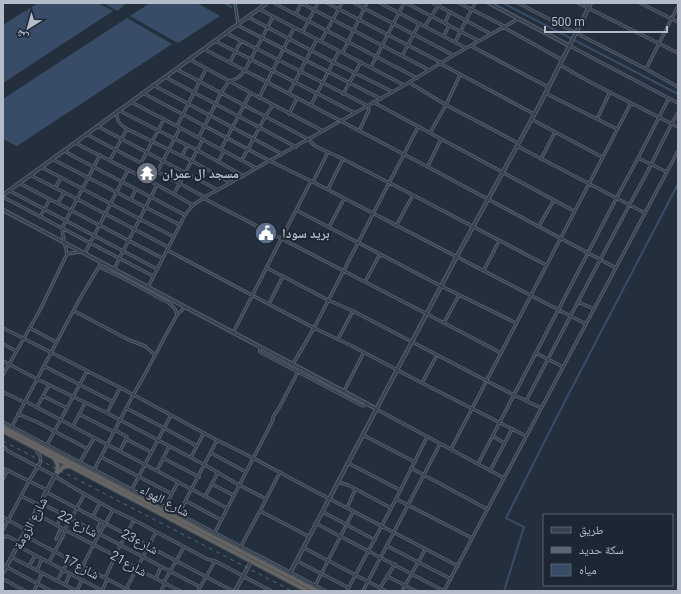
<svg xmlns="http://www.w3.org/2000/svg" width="681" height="594" font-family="Roboto,'Noto Naskh Arabic',sans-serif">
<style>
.water{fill:#394c67}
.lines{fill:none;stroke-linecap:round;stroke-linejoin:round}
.canal{stroke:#394c67;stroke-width:2}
.minor-casing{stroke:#565f6c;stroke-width:3.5}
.tertiary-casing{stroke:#565f6c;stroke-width:4.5}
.trunk-casing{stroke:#434c59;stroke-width:5.5}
.minor{stroke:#38414e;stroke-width:1.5}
.tertiary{stroke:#38414e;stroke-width:2.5}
.trunk{stroke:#656462;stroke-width:3.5}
.rail{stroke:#5a6575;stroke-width:1;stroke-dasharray:4 4;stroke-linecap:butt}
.labels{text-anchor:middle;stroke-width:4;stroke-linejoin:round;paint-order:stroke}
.poi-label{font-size:13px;font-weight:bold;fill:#b4bcc9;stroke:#1d2633;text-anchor:start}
.street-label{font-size:13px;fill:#b4bcc9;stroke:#1d2633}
</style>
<rect width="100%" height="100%" fill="#242f3e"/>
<path class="water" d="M38 3H98L113 11 3 83V25Z
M104 3H127L117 11Z
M150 3H197L220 16 178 43 130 16Z
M127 18 172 44 17 146 3 139V99Z"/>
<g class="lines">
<path class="canal" d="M225 3 231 7
M503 3 678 94
M504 591 524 527 506 518 564 403 678 184"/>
<g class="minor-casing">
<path id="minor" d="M235 3 238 23
M274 3 417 78
M301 3 429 70
M327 3 442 63
M354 3 453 55
M380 3 466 48
M406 3 479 41
M433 3 491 34
M459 3 504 26
M518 3 646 69 678 87
M578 3 678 53
M640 3 678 22
M259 9 404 85
M296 14 301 3
M248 17 333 62 393 92
M445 23 450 12
M237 25 381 99
M425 26 440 3
M503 27 562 60
M303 31 318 3
M226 33 368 106 369 110 359 131
M444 36 449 25
M215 41 355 113
M321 41 342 3
M455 42 475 3
M471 46 548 87
M570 46 678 103
M204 49 428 167 616 268
M343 52 367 3
M402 56 419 24
M189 59 251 93 323 131
M230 62 241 41
M441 64 534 114
M560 65 588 81 678 127
M371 67 404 3
M176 69 308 139 315 146 343 159 413 195 546 265
M646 69 678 6
M165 77 296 147
M410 83 446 105 518 143
M153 85 282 154
M143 93 270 161 313 182 586 324
M289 93 317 39
M545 93 617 129
M343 94 361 62
M259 98 294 28
M131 102 224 151 256 168
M373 102 574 211
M311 105 339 51
M120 111 197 150 244 176
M116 112C118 122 118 123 127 129L192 161 231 183
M289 114 297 98
M531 119 602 157
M597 119 610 92
M97 126 218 190
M177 126 206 69
M430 133 446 105 460 75
M86 134 205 197
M199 137 221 93 229 81C237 80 240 76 245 70L273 17
M75 143 152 182 193 205
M517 146 645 213
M221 149 250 94
M65 151 71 155 185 215
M182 156 187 146
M638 158 667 172
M52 159 180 225
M541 159 555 132
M110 160 127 129
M242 160 265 117 273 105
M218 162 224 151
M141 163 164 119
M428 166 441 139
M41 167 174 237
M30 175 77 199 168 247
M152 182 180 128
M313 182 328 152
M19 183 162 258
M55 188 61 178
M328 189 343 159
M10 191 157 269
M174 194 203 139
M3 197 153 276
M203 198 427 314 501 353
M131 199 136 189
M58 203 64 193
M296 210 441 286 516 323
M40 217 50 199
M396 226 413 195
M539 226 554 200
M329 227 344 199
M167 250 314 328 352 346 422 383 526 436
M85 253 128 170
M67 254 79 252
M99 267 119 276 169 303 175 309 177 315
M267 268 328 300 353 311 514 395 541 408
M114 269 157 185
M484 270 499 241
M365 282 380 254
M148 287 185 215 193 205 205 197 403 86 454 55 518 19
M578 302 594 309
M269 304 283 276
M74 311 129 340 145 346 155 355
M444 323 459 295
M3 328 121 388 215 439 253 458 305 486 458 566
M30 328 56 342
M233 333 311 181
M338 339 353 311
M3 344 16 351
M260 347V352L363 406 368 404
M536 353 563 367
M3 361 37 379 107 413 205 465 239 485 266 499
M293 364 314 328 418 127
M44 366 113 402
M3 375 40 310 67 254 63 236 62 228 100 155
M422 383 437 355
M344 391 364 352
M3 392 24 402
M43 396 67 408
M25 401 227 508
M526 401C565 327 603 253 643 180 655 158 665 134 678 113
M37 407 49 385
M126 408 164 428 197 446
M378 410 504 478
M107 413 120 388
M18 414 37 422 88 449
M79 414 114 432
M3 422 326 591
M73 426 85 403
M10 430 79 300 101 263
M115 430 127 437 120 451
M363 435 415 462
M493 436 504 443
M126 439 151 452
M47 445 87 371
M3 446 8 451 55 476 74 488 113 510 134 520 207 559 215 561 271 591
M451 449 631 103
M211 453 246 472
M101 457 172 494
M191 457 204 433
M163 458 199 477
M80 462 94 438
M348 463 400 490
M478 464 616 199 638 158 669 98
M3 468 47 490
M411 468 487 509
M94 470 133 395 144 376 168 331 177 315 185 307
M157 470 169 447
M490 471 512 429
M3 479 8 470
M338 482 348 485 391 508
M212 484 233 495
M46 492 233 591
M130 493 171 415
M206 495 218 472
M21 496 39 505
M396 499 472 538
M186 501 221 520
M41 503 200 587
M165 507 178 482
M347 508 355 490
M260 511 308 536
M323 512 375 540
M35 513 65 530 108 552 145 573 180 591
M178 515 217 440
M93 516 100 503
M3 517 26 530
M317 524 444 591
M57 525 62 515
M3 530 29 481 41 461 40 456 36 450
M96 532 101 521
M23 535 130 591
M213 536 273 420V417L279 408 300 368
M3 538 7 536 19 542
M56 539 61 528
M18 546 103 591
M387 546 451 579
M304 548 386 591
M239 550 260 511 280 472
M115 555 134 520
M11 557 77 591
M297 561 349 588
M49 562 63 536 67 525 71 519 84 495
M3 565 51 591
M29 566 35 556
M37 570 42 559
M387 576 416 591
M77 577 96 540 113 510
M105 578 115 557
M156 578 161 567
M3 579 25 591
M57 581 69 560
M164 582 184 547
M65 585 70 574
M315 586 353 512
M380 588 395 564
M34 591 42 573
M77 591 82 580
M102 591 107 580
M125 591 156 532
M161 591 165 583
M198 591 215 561
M347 591 396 499 427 437
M363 591 440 444
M402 591 425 550
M444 591 678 151"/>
</g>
<g class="tertiary-casing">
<path id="tertiary" d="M489 3 570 46
M3 195 267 3
M3 210 377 409
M3 573 62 462
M288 577 457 256 540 104 591 3
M235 591 253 558"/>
</g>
<g class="trunk-casing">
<path id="trunk" d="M3 427 317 591
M3 431 308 591
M54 458 58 465 57 472
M58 472 63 467 70 466"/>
</g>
<use href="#minor" class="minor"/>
<use href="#tertiary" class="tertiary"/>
<use href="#trunk" class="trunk"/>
<path class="rail" d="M3 441 292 591"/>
</g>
<defs>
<g id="temple-disc" transform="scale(1.15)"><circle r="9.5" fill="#6b7280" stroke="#1d2633"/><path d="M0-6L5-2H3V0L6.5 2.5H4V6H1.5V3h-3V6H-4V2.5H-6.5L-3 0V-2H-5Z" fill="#fff"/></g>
<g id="civic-disc" transform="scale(1.15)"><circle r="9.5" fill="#5c6f8a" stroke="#1d2633"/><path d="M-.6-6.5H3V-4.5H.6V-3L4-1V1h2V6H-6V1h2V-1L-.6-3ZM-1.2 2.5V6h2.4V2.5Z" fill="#fff"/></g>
</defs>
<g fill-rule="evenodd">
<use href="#temple-disc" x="147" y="173"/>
<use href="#civic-disc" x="266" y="233"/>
</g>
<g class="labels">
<g class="poi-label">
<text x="162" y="178">مسجد ال عمران</text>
<text x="282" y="238">بريد سودا</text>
</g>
<g class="street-label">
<text transform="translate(165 500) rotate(28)" y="5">شارع الهواء</text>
<text transform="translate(30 523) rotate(-62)" y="5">شارع الزومة</text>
<text transform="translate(78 523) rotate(28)" y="5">شارع 22</text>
<text transform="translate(140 541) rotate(28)" y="5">شارع23</text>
<text transform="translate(129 563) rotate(29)" y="5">شارع21</text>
<text transform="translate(81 566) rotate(28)" y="5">شارع17</text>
</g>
</g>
<rect width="681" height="594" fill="none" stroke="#b4bcc9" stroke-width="8"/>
<rect x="543" y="514" width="130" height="72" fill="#1d2633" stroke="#59626f"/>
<rect x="551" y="527" width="20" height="6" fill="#38414e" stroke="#59626f"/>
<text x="579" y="534" font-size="12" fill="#b4bcc9">طريق</text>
<rect x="551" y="547" width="20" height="6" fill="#5a6575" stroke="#59626f"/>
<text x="579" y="554" font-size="12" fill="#b4bcc9">سكة حديد</text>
<rect x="551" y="564" width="20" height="12" fill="#394c67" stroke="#59626f"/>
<text x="579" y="574" font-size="12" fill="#b4bcc9">مياه</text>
<g transform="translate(28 28) rotate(217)" stroke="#1d2633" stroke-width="3" paint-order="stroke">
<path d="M0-3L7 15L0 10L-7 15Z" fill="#b4bcc9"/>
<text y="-6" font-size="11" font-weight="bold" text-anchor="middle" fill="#b4bcc9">ش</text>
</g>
<path d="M545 26v6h122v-6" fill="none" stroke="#b4bcc9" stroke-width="2"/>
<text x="551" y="26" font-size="12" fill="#b4bcc9" stroke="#1d2633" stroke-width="3" paint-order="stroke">500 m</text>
</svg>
